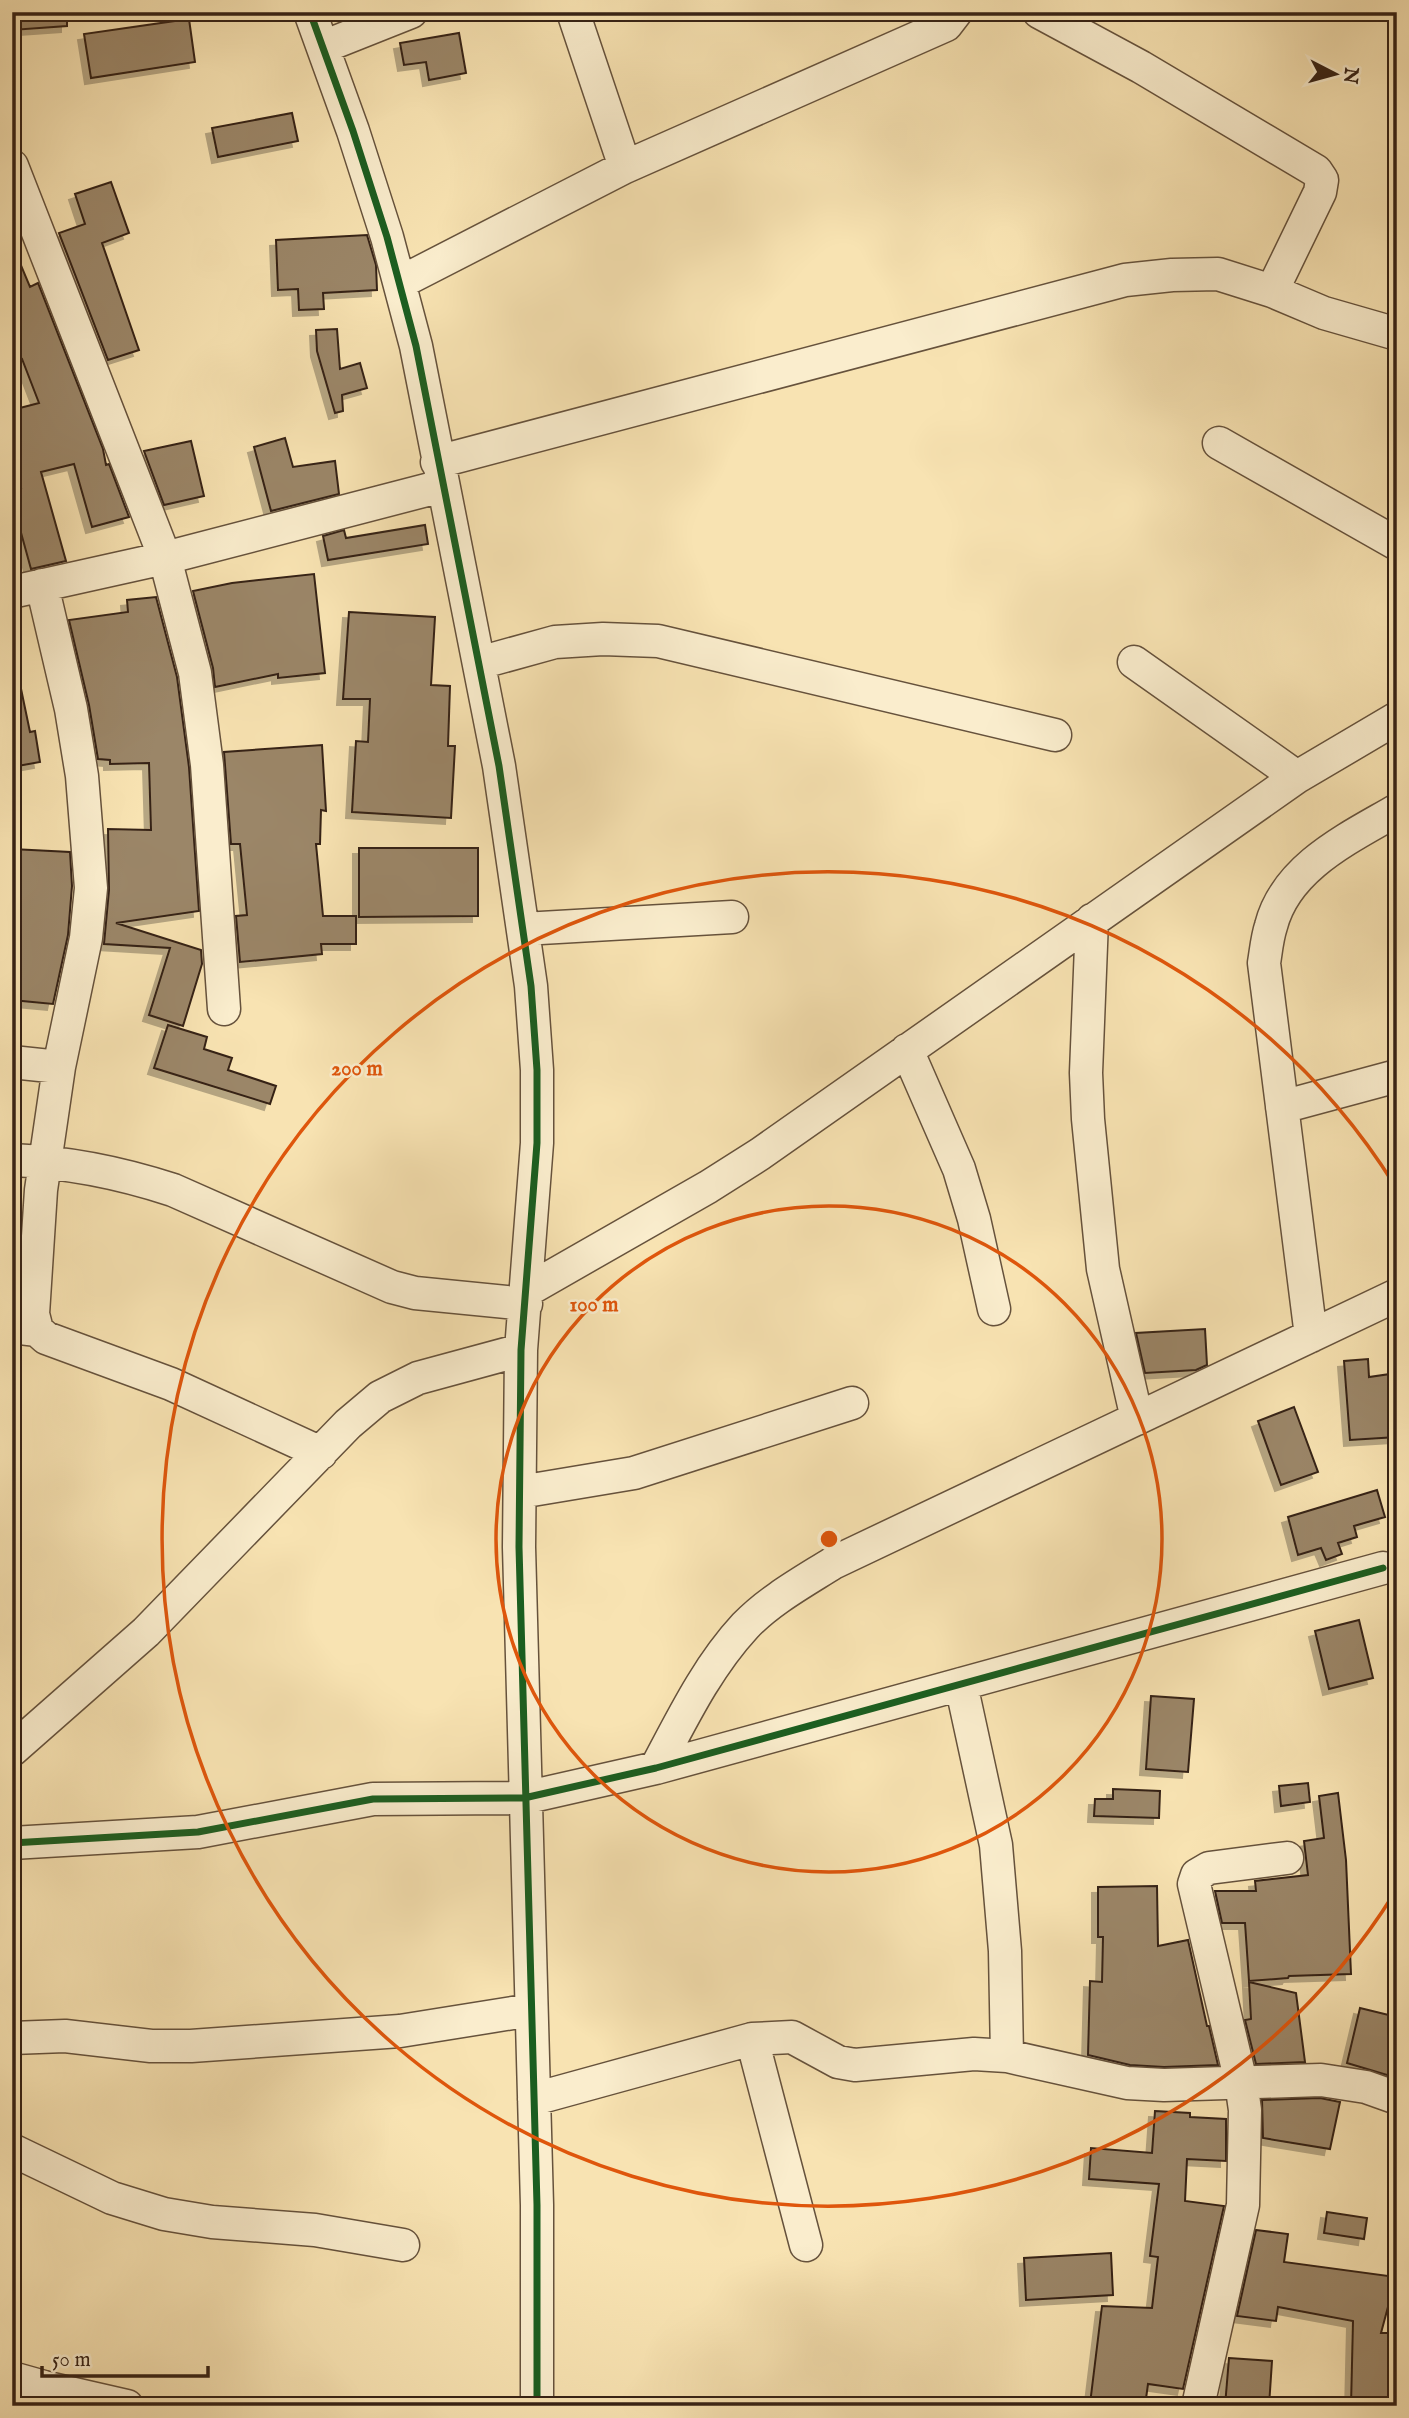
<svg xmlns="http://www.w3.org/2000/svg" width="1409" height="2418" font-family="'IM FELL English',serif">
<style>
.building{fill:#9b8667;stroke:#362215;stroke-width:2;filter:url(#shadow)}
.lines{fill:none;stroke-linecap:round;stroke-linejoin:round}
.minor-casing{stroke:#66523c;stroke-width:35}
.minor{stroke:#faedcd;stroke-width:32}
.cycleway-casing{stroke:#faedcd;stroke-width:11}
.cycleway{stroke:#1b5e20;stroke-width:7}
.ring{fill:none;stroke:#df560c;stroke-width:3.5}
.centre{fill:#df560c;stroke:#faedcd;stroke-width:3.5}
.ring-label{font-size:21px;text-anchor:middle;font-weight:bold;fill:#df560c;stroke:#faedcd;stroke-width:5;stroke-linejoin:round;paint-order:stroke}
</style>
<defs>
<filter id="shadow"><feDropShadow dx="-6" dy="6" stdDeviation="0" flood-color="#0004"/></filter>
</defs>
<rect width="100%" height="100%" fill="#f8e3b2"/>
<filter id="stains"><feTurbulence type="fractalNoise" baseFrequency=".00286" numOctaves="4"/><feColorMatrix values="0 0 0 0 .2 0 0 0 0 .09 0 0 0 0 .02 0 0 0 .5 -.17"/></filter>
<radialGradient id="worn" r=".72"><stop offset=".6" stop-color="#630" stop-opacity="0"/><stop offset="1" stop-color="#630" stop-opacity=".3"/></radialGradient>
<path class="building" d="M12 12H67V26L12 30Z
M189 19 195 62 91 78 84 34Z
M459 33 466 73 429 80 426 62 404 65 400 43Z
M292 113 298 141 218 157 212 128Z
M111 182 129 233 102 243 139 350 108 360 59 233 85 224 75 194Z
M367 235 376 265 377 290 323 293 324 309 299 310 298 289 278 290 276 240Z
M12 244 30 287 38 283 103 449 106 465 109 464 129 517 92 527 74 464 41 472 66 561 31 569 12 500V490L21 488 12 454V410L39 403 22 359 12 362Z
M337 329 340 369 360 363 367 388 342 395 343 411 335 413 317 351 316 330Z
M285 438 293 467 335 461 339 494 271 511 254 447Z
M191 441 204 496 164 505 144 451Z
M425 525 428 544 328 560 323 536 344 530 346 538Z
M314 574 325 673 278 678V674L215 687 213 668 193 591 232 583Z
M156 597 177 677 189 767 199 911 116 923 201 950 202 964 183 1026 149 1015 170 948 104 944 109 890 108 829 151 830 149 763 110 764V760L98 759 89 705 69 620 128 612 127 600Z
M349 612 435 617 431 685 450 686 448 746H455L451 818 352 812 356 741 368 742 370 699H343Z
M20 684 30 732 35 731 40 762 12 767V685Z
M322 745 326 811 321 810 320 844H316L323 916H356V944H321L322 954 240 962 236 916 247 915 240 844H231L224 752Z
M359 848H478V916L359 917Z
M12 849 70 852 72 886 68 935 53 1004 12 1000Z
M168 1025 207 1037 204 1049 232 1058 228 1070 276 1086 270 1104 154 1068Z
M1205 1329 1207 1365 1196 1370 1145 1373 1136 1333Z
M1368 1359 1369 1377 1397 1373V1437L1350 1440 1344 1361Z
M1294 1407 1318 1472 1281 1485 1258 1421Z
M1377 1490 1385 1517 1354 1526 1357 1537 1338 1543 1342 1554 1326 1560 1321 1548 1298 1555 1288 1517Z
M1359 1620 1373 1678 1329 1689 1315 1631Z
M1151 1696 1194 1699 1188 1772 1146 1769Z
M1308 1783 1310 1802 1281 1806 1279 1786Z
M1113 1789 1160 1791 1159 1818 1094 1816 1095 1799H1113Z
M1338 1793 1346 1860 1351 1974 1289 1976 1288 1978 1249 1981 1245 1923H1222L1215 1891H1256L1255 1881 1308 1875 1304 1841 1324 1838 1319 1796Z
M1157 1886 1158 1946 1188 1940 1207 2026H1209L1218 2065 1164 2067 1130 2065 1088 2055 1090 1981 1102 1982 1103 1937H1098V1887Z
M1249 1982 1296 1993 1305 2062 1256 2064 1245 2020 1251 2019Z
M1360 2008 1397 2017V2078L1347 2063Z
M1320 2098 1340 2102 1330 2149 1263 2138 1262 2100Z
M1155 2111 1190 2113V2117L1226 2119V2161L1187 2159 1185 2201 1224 2206 1183 2389 1148 2384 1145 2406 1090 2404 1102 2306 1152 2308 1158 2257 1150 2256 1159 2184 1089 2179 1091 2148 1152 2153Z
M1327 2212 1367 2218 1364 2239 1324 2233Z
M1256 2230 1288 2234 1284 2262 1396 2277 1381 2333H1389L1388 2406H1351L1353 2321 1278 2307 1276 2321 1237 2316Z
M1111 2253 1113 2295 1026 2300 1024 2258Z
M1229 2358 1272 2361 1269 2406H1225Z"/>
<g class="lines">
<g class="minor-casing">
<path id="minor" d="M310 12 353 131 387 237 416 346 499 766 531 986 537 1070V1143L521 1350 519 1547 537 2205V2406
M573 12 625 167
M1039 12 1141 67 1316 171 1322 180 1320 192 1272 291
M323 47 411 12
M12 166 165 558 195 673 207 765 224 1009
M401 282 625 167 946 25 956 12
M1219 443 1397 544
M437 462 1125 280 1172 275 1218 274 1272 291 1324 313 1397 334
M12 592 165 558 442 486
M1134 662 1297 777
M479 663 555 642 603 639 658 641 1055 735
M1092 920 1086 1073 1088 1119 1103 1269 1137 1419
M523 929 732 917
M907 1050 959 1169 974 1219 994 1309
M12 1062 59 1067
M1282 1107 1397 1076
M12 1160C66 1162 121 1173 173 1190L392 1287 415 1293 526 1304
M526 1291 708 1187 760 1154 1297 777 1397 718
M12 1327 37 1330 46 1338 171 1384 321 1453
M37 1330 33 1314 41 1190 59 1067 86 938 91 888 82 776 71 709 42 585
M1311 1336 1264 963C1266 951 1267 938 1271 926 1286 867 1349 838 1397 810
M520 1492 634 1473 852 1403
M961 1684 996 1845 1005 1951 1007 2056
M12 1750 146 1632 348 1424 380 1397 418 1378 521 1350
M656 1768C682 1719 707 1667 745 1626 770 1600 803 1582 833 1563L1397 1295
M12 1843 198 1832 373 1799 524 1798 656 1768 1383 1568
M12 2038 65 2036 151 2046H191L400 2031 531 2010
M752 2039 806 2245
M534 2099 752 2039 792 2037 838 2062 855 2065 974 2054 1007 2056 1127 2083 1164 2085 1321 2080 1366 2087 1397 2098
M12 2150 112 2198 164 2214 212 2222 315 2230 403 2245
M12 2378 44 2387 127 2406
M1198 2406 1243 2205 1245 2110 1241 2082 1194 1884 1197 1875 1209 1868 1287 1858"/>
</g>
<use href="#minor" class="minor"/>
<g class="cycleway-casing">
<path id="cycleway" d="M310 12 353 131 387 237 416 346 499 766 531 986 537 1070V1143L521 1350 519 1547 537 2205V2406
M12 1843 198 1832 373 1799 524 1798 656 1768 1383 1568"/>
</g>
<use href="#cycleway" class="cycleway"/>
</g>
<g class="ring">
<circle cx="829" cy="1539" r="333"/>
<path d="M1395 1892A667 667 0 1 1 1395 1186"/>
</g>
<circle cx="829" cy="1539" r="10" class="centre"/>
<g class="ring-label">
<text x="357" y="1075">200 m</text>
<text x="594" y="1311">100 m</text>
</g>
<rect width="1409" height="2418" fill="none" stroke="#f8e3b2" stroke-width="42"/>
<rect x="14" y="14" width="1381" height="2390" fill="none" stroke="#362215" stroke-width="3.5"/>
<rect x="21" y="21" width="1367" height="2376" fill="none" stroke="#362215" stroke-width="2"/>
<g transform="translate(1335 74) rotate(96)" stroke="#faedcd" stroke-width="5" paint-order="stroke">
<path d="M0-5L12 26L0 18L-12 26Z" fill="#362215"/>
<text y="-10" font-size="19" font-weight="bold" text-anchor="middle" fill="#362215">N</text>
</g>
<path d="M42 2366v10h166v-10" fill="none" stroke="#362215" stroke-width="3.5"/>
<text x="52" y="2366" font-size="21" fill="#362215" stroke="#faedcd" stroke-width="5" paint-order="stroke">50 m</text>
<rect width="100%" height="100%" filter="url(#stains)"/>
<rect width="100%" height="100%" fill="url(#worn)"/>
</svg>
